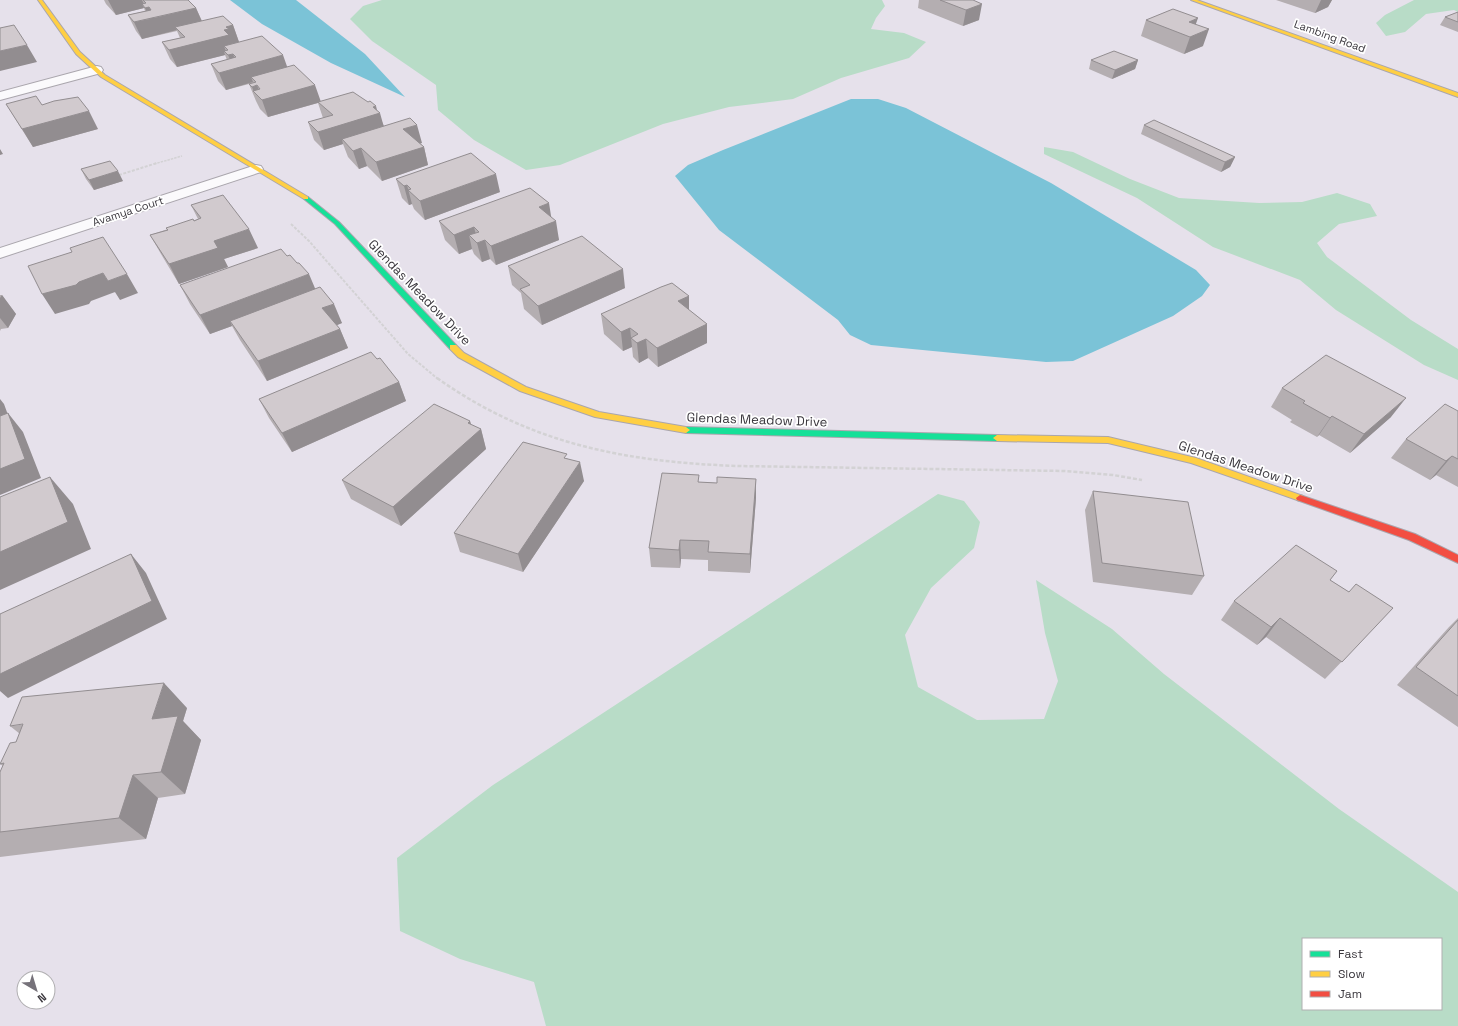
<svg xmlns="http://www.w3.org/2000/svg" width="1458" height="1026" font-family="'Space Grotesk',sans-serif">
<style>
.green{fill:#b8dcc7;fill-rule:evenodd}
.water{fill:#7bc3d7}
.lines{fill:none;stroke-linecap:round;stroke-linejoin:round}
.street-casing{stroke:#aaa6ad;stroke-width:2}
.fast-casing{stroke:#aaa6ad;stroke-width:2}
.slow-casing{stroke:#aaa6ad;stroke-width:2}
.jam-casing{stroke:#aaa6ad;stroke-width:2}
.path-far2{stroke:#d3d2d4;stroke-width:1.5;stroke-dasharray:2.5 1;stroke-linecap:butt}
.path-far1{stroke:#d3d2d4;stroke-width:2;stroke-dasharray:3 1.5;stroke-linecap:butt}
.path{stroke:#d3d2d4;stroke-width:2.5;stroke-dasharray:4 2;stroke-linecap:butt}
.street{fill:#fbfafc;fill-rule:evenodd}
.fast{fill:#16e098;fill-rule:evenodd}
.slow{fill:#ffcf43;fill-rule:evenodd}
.jam{fill:#f24e42;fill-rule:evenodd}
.wall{fill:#b4aeb1}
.shaded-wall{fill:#928d90}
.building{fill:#d1cace;stroke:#928d90}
.labels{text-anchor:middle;stroke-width:3.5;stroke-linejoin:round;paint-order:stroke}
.far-street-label{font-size:11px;fill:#3a373d;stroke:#fff}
.street-label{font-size:13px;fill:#3a373d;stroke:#fff}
</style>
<rect width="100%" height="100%" fill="#e6e1eb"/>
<path class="green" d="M382 0H882L885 6 876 18 871 29 904 33 926 42 909 58 841 78 793 99 729 107 663 124 560 165 526 170 474 140 438 110 436 85 372 41 350 19 363 6Z
M1414 0H1458V12L1454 10 1426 14 1405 32 1386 36 1376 23 1385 15Z
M1044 147 1073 152 1130 179 1179 198 1259 203 1302 202 1337 193 1370 204 1377 216 1339 224 1317 243 1327 257 1411 320 1458 349V380L1424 365 1336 310 1300 280 1213 247 1137 198 1044 154Z
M938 494 964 501 980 522 974 548 931 588 905 635 918 687 977 720 1044 719 1058 681 1045 633 1036 580 1112 629 1164 674 1339 809 1458 892V1026H546L534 982 460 959 400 931 397 858 493 785ZM1303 939H1441V1009H1303Z"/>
<path class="water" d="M230 0H296L365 54 405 97 331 63 262 24Z
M851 99H878L906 108 1051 183 1196 270 1210 285 1202 296 1173 316 1073 361 1046 362 871 345 850 335 838 320 719 230 675 176 688 165 723 150Z"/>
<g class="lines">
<g class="street-casing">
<path id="street" d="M97 66 101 67 103 70 101 73 0 100V92Z
M256 165 261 166 263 169 261 172 0 258V248Z"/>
</g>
<g class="fast-casing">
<path id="fast" d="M304 197H308L339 222 456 345V349H450L335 224 304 199Z
M686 427 997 435 1001 438 997 441 686 433 682 430Z"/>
</g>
<g class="slow-casing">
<path id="slow" d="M38 0H42L80 52 105 75 308 197V199H304L101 77 76 54Z
M1191 0H1197L1458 93V97Z
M450 345H456L464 353 526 387 599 412 686 427 690 430 686 433 595 417 520 391 458 357 450 349Z
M997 435 1108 437 1196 458 1303 496 1304 498 1300 501 1191 463 1108 443 997 441 993 438Z"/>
</g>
<g class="jam-casing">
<path id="jam" d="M1300 495 1415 534 1458 555V563L1409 540 1297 500 1296 498Z"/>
</g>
<path class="path-far2" d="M154 164 182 156"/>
<path class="path-far1" d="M119 175 157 163
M291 224 309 241 408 354 438 379"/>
<path class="path" d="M437 378C530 444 625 462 738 466L1064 471 1113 475 1142 480"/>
<use href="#street" class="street"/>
<use href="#fast" class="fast"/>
<use href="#slow" class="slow"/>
<use href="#jam" class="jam"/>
</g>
<path class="wall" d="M104 0H188L196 8 202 21 233 25 239 42 288 67 321 102 377 111 384 126 422 143H420L424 147 428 165 382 181 367 166 359 169 348 157 343 144 324 150 314 140 308 122 323 118 318 103 268 117 260 109 256 101 249 84 226 90 218 81 211 64 227 60 225 55 177 67 170 59 162 42 180 38 177 31 142 39 136 31 128 15 145 11 144 8 116 15 106 4Z
M919 0H973L979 20 963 26 918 8Z
M1276 0H1332L1328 7 1315 13Z
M1458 12V32L1440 25 1445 17Z
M1146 20 1196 24 1203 46 1184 54 1141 36Z
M1091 60H1138L1135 69 1112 79 1089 69Z
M6 104 42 105 98 129 33 147Z
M1144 125 1235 157 1230 167 1221 172 1141 134Z
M81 169 123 181 94 190 86 179Z
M396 179 500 192 425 220 414 209 412 204 409 205 402 198Z
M191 205 258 248 224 259 228 267 179 284 161 254 150 235 198 219Z
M552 218 559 240 496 265 490 259 482 262 474 254 472 249 459 254 445 240 439 221Z
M508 266 625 288 542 325 524 309 521 293 512 285Z
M180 285 315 289 342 323 337 325 340 329 348 348 267 381 240 340 232 326 210 334 190 304Z
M0 295H2L16 314 8 328 1 329 0 331Z
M689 296V310L707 324V343L658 367 648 358 639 363 633 357 632 347 623 351 604 334 601 314Z
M377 359 399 382 406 401 292 452 269 418 259 399Z
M1282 388 1391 417 1350 453 1319 435 1317 437 1290 422 1292 420 1271 407Z
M1458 411V487L1436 475 1430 480 1391 458 1406 439Z
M470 421 471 425 481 429 486 449 401 526 351 499 342 480Z
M567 458 584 481 523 572 460 552 454 533Z
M756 479V498L750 573 708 571V560L681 559 680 568 651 567 649 548 699 482 717 483Z
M1093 491 1204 576 1192 595 1093 582 1085 510Z
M1337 571 1330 580 1349 592 1393 608 1325 679 1266 637 1257 645 1221 620 1234 601Z
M1458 618V727L1397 685 1449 627Z
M187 708 183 721 201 740 185 794 158 798 146 839 0 857V772L3 766 0 764 16 742 20 734 10 726Z"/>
<path class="shaded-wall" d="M108 0H142L146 8 149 7 154 18 196 8 203 24 175 27 177 30 142 39 134 22 150 19 145 8 142 4 144 8 116 15Z
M1321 0H1332L1328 7 1315 13Z
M982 4 979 20 963 26 966 10Z
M1198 18 1192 35 1189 22Z
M233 25 239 42 228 50 224 46 227 54 224 51 225 55 177 67 169 50 226 27Z
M1209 29 1203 46 1184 54 1190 37Z
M27 45 37 62 0 71V51Z
M233 54 238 67 283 55 289 72 251 77 253 82 226 90 219 73 234 69 228 55Z
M1138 60 1135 69 1112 79 1115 70Z
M257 85 262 99 315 85 321 102 268 117 262 100 254 92 252 87Z
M376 106 378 114 380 113 385 131 342 139 343 144 324 150 318 132Z
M89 111 98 129 33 147 22 129Z
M417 125 422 143 408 147 403 129Z
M424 147 428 165 382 181 376 162Z
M361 148 367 166 359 169 353 151Z
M0 149 3 154 0 155Z
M1235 157 1230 167 1221 172 1225 162Z
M118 171 123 181 94 190 89 180Z
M496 174 500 192 425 220 420 201Z
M407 185 412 204 409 205 404 186Z
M549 203 552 222 556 221 559 240 496 265 491 246 539 207Z
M474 227 478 243 485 240 490 259 482 262 477 243 469 235 472 249 459 254 454 235Z
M249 229 258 248 224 259 228 267 179 284 169 264 214 241Z
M623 269 625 288 542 325 538 306Z
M103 273 115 292 91 301 89 304 55 314 42 294Z
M127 274 138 293 120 300 108 281Z
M309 274 317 293 230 321 232 326 210 334 200 315Z
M2 295 16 314 8 328 0 318V298Z
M689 296V315L678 301Z
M334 304 342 323 330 328 322 308Z
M707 324V343L658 367 657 348Z
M630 328 632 347 623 351 621 332Z
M340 329 348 348 267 381 258 361Z
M646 339 648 358 639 363 637 343Z
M399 382 406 401 292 452 282 433Z
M1406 398 1391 417 1350 453 1364 434Z
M0 399 4 404 8 415 0 419Z
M8 413 23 432 41 478 0 495V469Z
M1332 416 1319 435 1317 437 1330 418Z
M470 421 474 435 481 429 486 449 401 526 393 507Z
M1452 456 1436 475 1430 480 1446 461Z
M580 462 584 481 523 572 518 554Z
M50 477 73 504 91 549 0 590V552Z
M756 479V498L750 573V554Z
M680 540 681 559 680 568 679 550Z
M131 554 146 573 167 619 8 698 0 691V674Z
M1280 618 1266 637 1257 645 1271 627Z
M164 683 187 708 183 721 201 740 185 794 161 772 152 719Z
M133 775 158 798 146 839 119 818Z"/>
<path class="building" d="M143 0H188L196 8 134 22 128 15 151 10 149 7 145 8 142 4 146 3Z
M940 0H973L982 4 966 10Z
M1173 9 1198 18 1189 22 1209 29 1190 37 1146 20Z
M1458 12V22L1445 17Z
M223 16 233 25 226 27 229 29 224 30 229 35 169 50 162 42 185 37 175 27Z
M14 25 27 45 0 51V28Z
M262 36 283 55 219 73 211 64 236 57 233 54 228 55 224 51 228 50 224 46Z
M1114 51 1138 60 1115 70 1091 60Z
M294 65 315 85 262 100 253 91 260 89 257 85 252 87 249 84 256 82 251 77Z
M353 92 368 102 370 101 376 106 373 107 380 113 318 132 308 122 333 115 318 102Z
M36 96 42 105 54 101 78 97 89 111 22 129 6 104Z
M410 118 417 125 403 129 424 147 376 162 361 148 353 151 342 139Z
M1154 120 1235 157 1225 162 1144 125Z
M471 153 496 174 420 201 408 190 411 189 407 185 404 186 396 179Z
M110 161 118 171 89 180 81 169Z
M530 188 549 203 539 207 556 221 491 246 485 240 477 243 469 235 479 232 474 227 454 235 439 221Z
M223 195 249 229 214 241 218 248 169 264 150 235 168 230 166 228 193 219 194 221 201 218 191 205Z
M582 236 623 269 538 306 520 289 530 285 508 266Z
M103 237 127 274 108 281 103 273 79 282 76 285 42 294 28 266 72 252 70 248Z
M281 249 287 256 290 255 297 263H299L309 274 200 315 180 285Z
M672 283 689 296 678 301 707 324 657 348 646 339 637 343 631 338 638 334 630 328 621 332 601 314 661 287Z
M320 287 334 304 322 308 340 329 258 361 230 321Z
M371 352 377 359 380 358 399 382 282 433 259 399Z
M1326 355 1406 398 1364 434 1332 416 1330 418 1303 403 1305 401 1282 388Z
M434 404 470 421 468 423 481 429 393 507 342 480Z
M1445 404 1458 411V459L1452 456 1446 461 1406 439Z
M8 413 25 459 0 469V416Z
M523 442 567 454 564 458 580 462 518 554 454 533Z
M662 473 699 475 698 482 717 483V477L756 479 750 554 708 552 709 541 680 540 679 550 649 548Z
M50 477 68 522 0 552V497Z
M1093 491 1188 502 1204 576 1102 563Z
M1296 545 1337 571 1330 580 1349 592 1356 584 1393 608 1342 662 1280 618 1271 627 1234 601Z
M131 554 152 601 0 674V614Z
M1458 620V696L1416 667Z
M164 683 152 719 178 716 161 772 133 775 119 818 0 832V772L4 763 0 764 10 743 16 742 23 724 10 726 22 697Z"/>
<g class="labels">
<g class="far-street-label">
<text transform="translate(1330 36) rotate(20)" y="4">Lambing Road</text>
<text transform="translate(128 211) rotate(-18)" y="4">Avamya Court</text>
</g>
<g class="street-label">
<text transform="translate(420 292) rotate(46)" y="5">Glendas Meadow Drive</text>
<text transform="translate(757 419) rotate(2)" y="5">Glendas Meadow Drive</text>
<text transform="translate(1246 466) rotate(18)" y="5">Glendas Meadow Drive</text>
</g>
</g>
<rect x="1302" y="938" width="140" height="72" fill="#ffffff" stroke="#b0afb1"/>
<rect x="1310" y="951" width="20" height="6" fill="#16e098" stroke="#b0afb1"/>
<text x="1338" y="958" font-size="12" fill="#3a373d">Fast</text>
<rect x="1310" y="971" width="20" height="6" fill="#ffcf43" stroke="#b0afb1"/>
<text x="1338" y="978" font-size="12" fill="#3a373d">Slow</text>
<rect x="1310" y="991" width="20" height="6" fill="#f24e42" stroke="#b0afb1"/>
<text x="1338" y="998" font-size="12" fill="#3a373d">Jam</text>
<g transform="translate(36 990) rotate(142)"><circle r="19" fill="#ffffff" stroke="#b0afb1"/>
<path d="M0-3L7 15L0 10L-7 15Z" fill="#76727a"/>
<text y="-6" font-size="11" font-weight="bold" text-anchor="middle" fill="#3a373d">N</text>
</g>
</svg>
